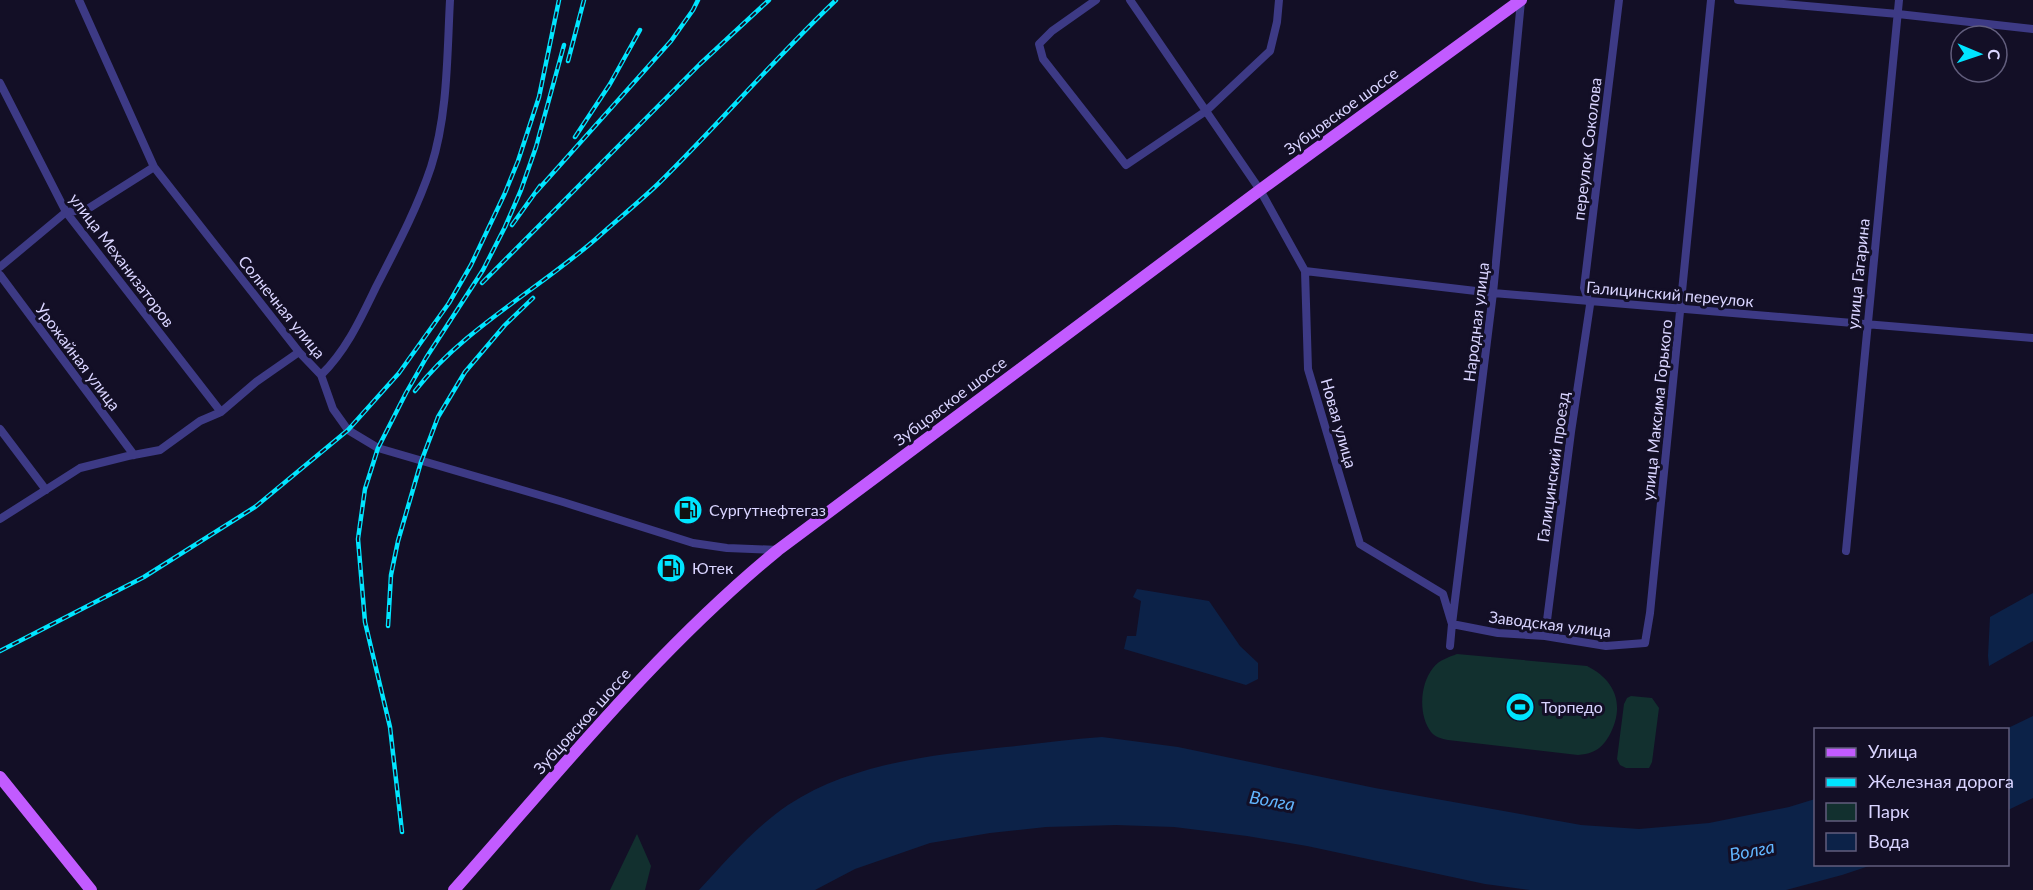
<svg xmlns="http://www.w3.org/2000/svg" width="2033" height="890" font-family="Lato,sans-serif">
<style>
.green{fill:#12302f}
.water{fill:#0c2248}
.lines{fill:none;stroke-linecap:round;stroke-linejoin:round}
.street{stroke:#3d3a85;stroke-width:8}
.primary{stroke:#c25bff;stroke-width:12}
.rail-casing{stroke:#00e5ff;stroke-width:4.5}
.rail{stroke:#130f26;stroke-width:2;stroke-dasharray:7;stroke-linecap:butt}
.labels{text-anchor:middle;stroke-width:6;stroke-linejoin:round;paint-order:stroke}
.street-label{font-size:16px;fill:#d9d4ff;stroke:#130f26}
.poi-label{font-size:16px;fill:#d9d4ff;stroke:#130f26;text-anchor:start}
.water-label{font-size:18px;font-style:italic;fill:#62b6ff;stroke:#130f26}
</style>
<rect width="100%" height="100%" fill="#130f26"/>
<path class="green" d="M1457 654 1587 666C1617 681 1625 707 1609 736 1605 743 1600 749 1592 752 1588 754 1583 754 1578 755L1448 740C1442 739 1435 737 1431 732 1418 715 1420 684 1433 668 1439 660 1449 657 1457 654Z
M1631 696 1652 698 1659 708 1652 762 1649 768H1626L1620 765 1617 759 1624 704 1627 698Z
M637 834 651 866 645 890H610Z"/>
<path class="water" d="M1137 589 1209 601 1240 646 1258 663V679L1246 685 1124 649 1127 636H1136L1141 601 1133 597Z
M2033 593V641L1989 666 1988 656 1990 617Z
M2033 716V798L2008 810V730L2006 729Z
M1102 737 1178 747 1375 788 1581 825 1639 829 1709 823 1789 807 1815 799 1816 864 1872 865 1842 875 1786 890H1530L1485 884 1307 846 1247 836 1174 827 1116 825 1046 827 990 833 930 843 855 869 815 890H699C727 860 754 828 788 805 852 763 933 755 1006 747 1038 744 1070 739 1102 737Z"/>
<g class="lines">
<path class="street" d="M79 0 154 167 299 352 321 375 333 409 348 430 378 448 563 502 693 543 727 548 778 550
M1096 0 1052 31 1039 44 1043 59 1126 165 1206 111 1270 51 1277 22 1279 0
M1130 0 1260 190 1305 271 1308 369 1360 544 1443 594 1452 624 1498 633 1545 636 1606 646 1645 643 1650 613 1711 0
M1738 0 1898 14 2033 29
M0 83 66 212 221 412
M0 267 66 212 86 210 154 167
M1305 271 1493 293 2033 338
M0 275 134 455
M321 375C346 351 361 318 376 287 396 248 417 209 431 167 448 114 447 55 450 0
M0 429 46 490
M0 519 80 468 128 456 160 450 200 421 221 412 256 382 299 352
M1846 551 1899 0
M1545 636 1571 432 1590 305 1584 288 1619 0
M1450 646 1452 624 1493 293 1521 1"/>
<path class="primary" d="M0 777 91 890
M454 890C558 773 657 649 778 550L1260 190 1521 0"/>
<g class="rail-casing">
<path id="rail" d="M568 61 584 0
M575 137 610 84 640 30
M536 192 671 41 693 10 698 0
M512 225 540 186
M482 283 700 64 769 0
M415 391C462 330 539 289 597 238 617 220 638 203 658 184 719 124 774 59 836 0
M388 626 391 575 398 541 421 462 438 417 465 372 505 325 533 298
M0 651 144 577 255 507 348 430 399 373 449 303 471 265 505 193 518 161 539 97 559 0
M402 832 390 727 365 622 358 539 365 489 378 448 406 393 426 358 483 270 505 227 521 190 536 147 564 45"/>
</g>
<use href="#rail" class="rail"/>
</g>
<defs>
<g id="fuel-disc" transform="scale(1.5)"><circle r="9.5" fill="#00e5ff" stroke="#130f26"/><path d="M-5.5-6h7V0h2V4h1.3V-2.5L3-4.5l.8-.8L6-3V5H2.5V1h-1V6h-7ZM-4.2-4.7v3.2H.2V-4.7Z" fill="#111"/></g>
<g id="stadium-disc" transform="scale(1.5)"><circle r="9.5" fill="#00e5ff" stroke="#130f26"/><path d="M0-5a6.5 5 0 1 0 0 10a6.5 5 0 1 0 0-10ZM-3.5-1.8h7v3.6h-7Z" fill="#111"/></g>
</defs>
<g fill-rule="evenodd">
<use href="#fuel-disc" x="688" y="510"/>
<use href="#fuel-disc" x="671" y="568"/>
<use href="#stadium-disc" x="1520" y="707"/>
</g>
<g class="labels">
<g class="street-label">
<text transform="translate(1341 111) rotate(-36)" y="6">Зубцовское шоссе</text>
<text transform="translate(1587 149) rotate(-83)" y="6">переулок Соколова</text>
<text transform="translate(122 260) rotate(53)" y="6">улица Механизаторов</text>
<text transform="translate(1858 274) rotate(-84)" y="6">улица Гагарина</text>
<text transform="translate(1670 294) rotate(5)" y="6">Галицинский переулок</text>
<text transform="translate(282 307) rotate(51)" y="6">Солнечная улица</text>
<text transform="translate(1476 322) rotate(-83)" y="6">Народная улица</text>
<text transform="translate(78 357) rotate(53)" y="6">Урожайная улица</text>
<text transform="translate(950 401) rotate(-37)" y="6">Зубцовское шоссе</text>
<text transform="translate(1657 410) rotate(-84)" y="6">улица Максима Горького</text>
<text transform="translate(1339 423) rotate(74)" y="6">Новая улица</text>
<text transform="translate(1553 467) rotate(-82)" y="6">Галицинский проезд</text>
<text transform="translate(1550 624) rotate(7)" y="6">Заводская улица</text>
<text transform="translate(582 721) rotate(-48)" y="6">Зубцовское шоссе</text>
</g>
<g class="poi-label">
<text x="709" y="516">Сургутнефтегаз</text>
<text x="692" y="574">Ютек</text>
<text x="1541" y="713">Торпедо</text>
</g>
<g class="water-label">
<text transform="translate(1272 801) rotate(10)" y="6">Волга</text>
<text transform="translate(1752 851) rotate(-11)" y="6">Волга</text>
</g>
</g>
<rect x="1814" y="728" width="195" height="138" fill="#130f26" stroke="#625e7d" stroke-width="1.5"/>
<rect x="1826" y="748" width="30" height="9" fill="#c25bff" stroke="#625e7d" stroke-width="1.5"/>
<text x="1868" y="758" font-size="18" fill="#d9d4ff">Улица</text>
<rect x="1826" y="778" width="30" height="9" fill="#00e5ff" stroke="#625e7d" stroke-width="1.5"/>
<text x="1868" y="788" font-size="18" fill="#d9d4ff">Железная дорога</text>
<rect x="1826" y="803" width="30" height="18" fill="#12302f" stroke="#625e7d" stroke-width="1.5"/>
<text x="1868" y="818" font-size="18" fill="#d9d4ff">Парк</text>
<rect x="1826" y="833" width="30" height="18" fill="#0c2248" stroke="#625e7d" stroke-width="1.5"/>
<text x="1868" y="848" font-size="18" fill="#d9d4ff">Вода</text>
<g transform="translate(1979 54) rotate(92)"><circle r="28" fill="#130f26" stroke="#625e7d" stroke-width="1.5"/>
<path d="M0-4.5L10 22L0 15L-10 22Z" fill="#00e5ff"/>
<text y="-9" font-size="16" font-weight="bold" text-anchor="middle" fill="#d9d4ff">С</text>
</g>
</svg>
